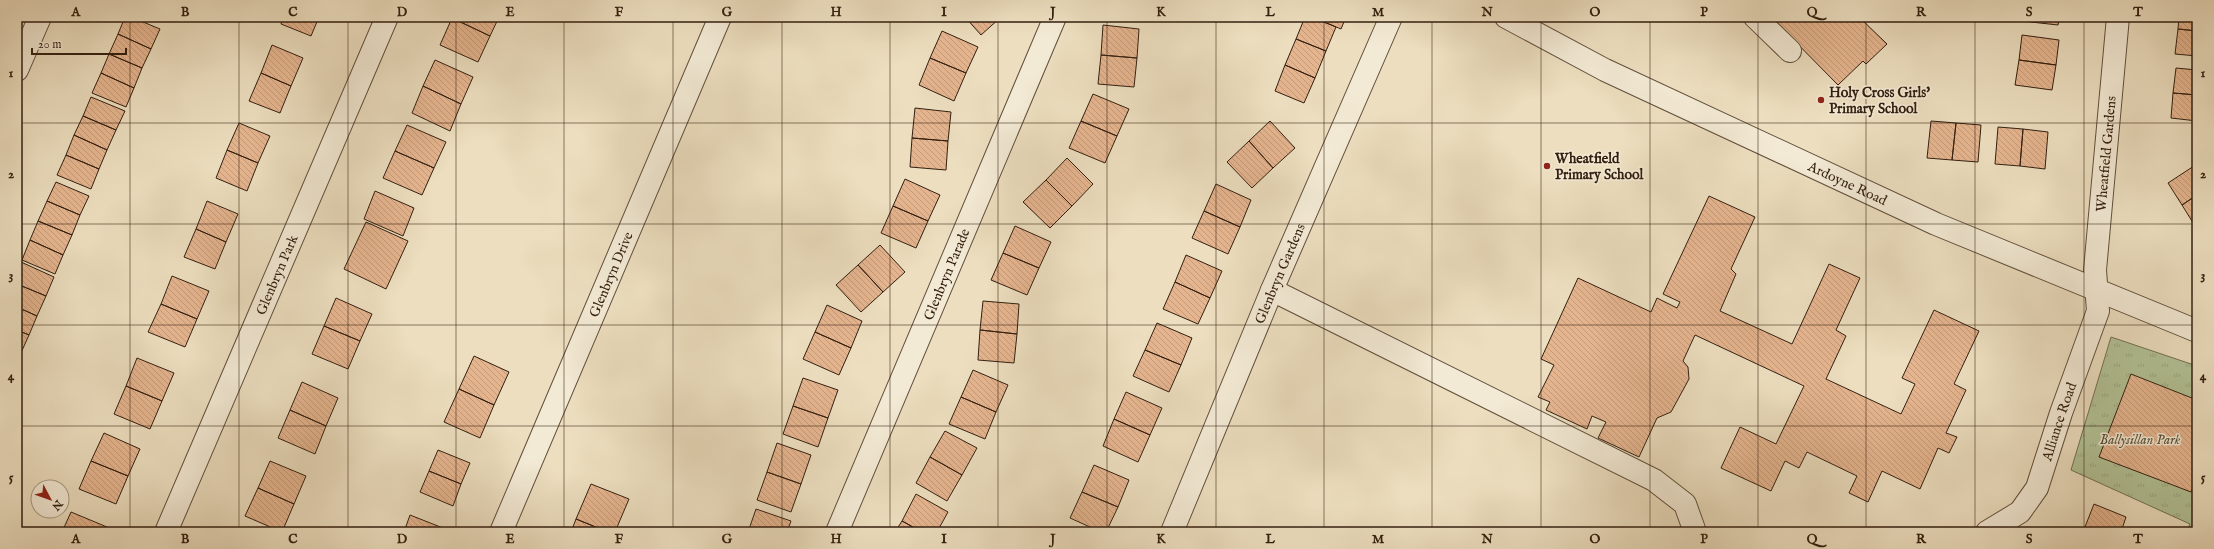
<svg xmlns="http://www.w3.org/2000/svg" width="2214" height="549" font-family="'IM FELL English',serif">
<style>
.grass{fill:url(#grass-tufts);stroke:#727053}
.building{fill:url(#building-back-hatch);stroke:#331f10}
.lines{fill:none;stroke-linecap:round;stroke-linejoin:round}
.minor-casing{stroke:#614f3c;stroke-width:24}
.minor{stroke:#f3ead5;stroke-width:22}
.grid{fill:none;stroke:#331f10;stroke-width:1;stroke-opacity:0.55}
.poi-dot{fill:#8f2418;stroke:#f3ead5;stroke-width:1.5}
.labels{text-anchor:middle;stroke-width:3;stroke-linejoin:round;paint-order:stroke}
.poi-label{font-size:14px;font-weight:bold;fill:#331f10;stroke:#f3ead5;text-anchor:start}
.street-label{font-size:14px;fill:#331f10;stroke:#f3ead5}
.park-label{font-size:14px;font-style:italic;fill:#595038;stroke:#f3ead5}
.neatline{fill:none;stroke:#331f10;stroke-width:1.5}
.grid-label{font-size:13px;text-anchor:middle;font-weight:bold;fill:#331f10}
</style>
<defs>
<pattern id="grass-tufts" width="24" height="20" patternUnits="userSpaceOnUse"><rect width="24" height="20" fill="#b2c296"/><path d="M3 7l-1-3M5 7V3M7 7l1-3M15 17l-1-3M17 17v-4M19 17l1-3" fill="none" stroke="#9aa680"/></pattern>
<pattern id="building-back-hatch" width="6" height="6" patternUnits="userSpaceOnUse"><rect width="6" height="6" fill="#e5b58f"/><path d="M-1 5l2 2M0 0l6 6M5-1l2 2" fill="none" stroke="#c59b7a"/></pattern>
</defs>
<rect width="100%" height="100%" fill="#ecdebf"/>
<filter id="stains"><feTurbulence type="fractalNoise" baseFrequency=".005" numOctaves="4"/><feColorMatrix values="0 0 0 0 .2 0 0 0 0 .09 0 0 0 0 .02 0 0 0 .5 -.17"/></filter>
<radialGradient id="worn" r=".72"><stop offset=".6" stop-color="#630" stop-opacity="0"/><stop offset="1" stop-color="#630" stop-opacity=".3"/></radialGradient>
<path class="grass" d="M2111 337 2197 366V532H2186L2190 524 2071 470Z"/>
<path class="building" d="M125 17H131L160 29 151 49 118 34Z
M152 17H164L162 21Z
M283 17H319L311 36 281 24Z
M452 17H499L490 36 452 18Z
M965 17H1001L981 35Z
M1305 17H1312L1336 27 1326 51 1296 39Z
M1312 17H1346L1341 29Z
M1771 17H1859L1887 44 1866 64 1863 61 1838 85Z
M2022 17H2060L2058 25 2022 21Z
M2179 17H2197V31L2178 29Z
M452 18 490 36 478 62 440 45Z
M1103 25 1139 29 1137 58 1101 55Z
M2178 29 2197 31V56L2175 54Z
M942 31 978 47 966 73 930 58Z
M118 34 151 49 142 68 109 54Z
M2022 35 2059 40 2056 65 2019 60Z
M1296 39 1326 51 1315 78 1285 65Z
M272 45 303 58 291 86 261 73Z
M109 54 142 68 134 88 101 73Z
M1101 55 1137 58 1134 87 1098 84Z
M930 58 966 73 954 101 919 85Z
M435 60 473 77 461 104 423 86Z
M2019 60 2056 65 2052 90 2015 85Z
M1285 65 1315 78 1304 103 1275 91Z
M2176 68 2197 70V95L2173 93Z
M101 73 134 88 126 107 92 93Z
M261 73 291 86 280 113 249 101Z
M423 86 461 104 450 131 412 113Z
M2173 93 2197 95V121L2171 118Z
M1093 94 1129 109 1117 136 1081 121Z
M91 97 125 111 116 130 83 116Z
M915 108 951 112 948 141 912 138Z
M83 116 116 130 107 150 74 135Z
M1081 121 1117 136 1105 163 1069 148Z
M1270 121 1295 148 1273 168 1249 141Z
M1931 121 1956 123 1952 160 1927 158Z
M239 123 270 136 258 163 227 150Z
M1956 123 1981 125 1978 162 1952 160Z
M407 125 446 142 434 168 395 151Z
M1998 127 2023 129 2020 166 1995 164Z
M2023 129 2048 132 2045 169 2020 166Z
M74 135 107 150 99 169 66 155Z
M912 138 948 141 946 170 910 167Z
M1249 141 1273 168 1252 188 1227 162Z
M227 150 258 163 247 191 216 178Z
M395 151 434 168 422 195 383 178Z
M66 155 99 169 91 189 57 175Z
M1067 158 1093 184 1072 206 1046 180Z
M2197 164V195L2182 205 2168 183Z
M905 179 940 195 928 221 893 206Z
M1046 180 1072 206 1050 228 1023 202Z
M56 182 89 196 80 215 47 201Z
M1216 184 1251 200 1240 227 1204 211Z
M375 191 414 208 403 236 364 219Z
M2197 195V225L2195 226 2182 205Z
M1709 196 1755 217 1731 269 1736 274 1720 311 1792 344 1829 264 1860 278 1836 330 1846 336 1826 379 1901 414 1915 384 1902 378 1934 310 1979 331 1954 384 1966 390 1946 433 1957 437 1949 453 1938 448 1920 489 1882 471 1868 502 1849 493 1857 476 1807 452 1799 468 1785 461 1771 491 1721 468 1740 427 1776 444 1804 386 1695 335 1683 361 1688 367 1689 379 1671 412 1657 418 1639 457 1598 438 1606 422 1592 416 1587 429 1546 410 1550 402 1538 397 1554 365 1541 359 1578 278 1651 312 1657 298 1677 308 1680 302 1663 294Z
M47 201 80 215 72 235 38 221Z
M207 201 238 214 226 242 196 229Z
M893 206 928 221 916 248 881 233Z
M1204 211 1240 227 1228 254 1192 238Z
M38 221 72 235 63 255 30 240Z
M366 222 408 241 386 289 344 269Z
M1015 226 1051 242 1039 268 1003 253Z
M196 229 226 242 215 269 184 257Z
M30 240 63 255 55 274 22 260Z
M880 245 905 272 883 292 858 265Z
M1003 253 1039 268 1027 295 991 280Z
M1186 255 1222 271 1210 298 1175 282Z
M21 262 54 277 46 296 17 284V271Z
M858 265 883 292 861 312 836 285Z
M172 276 209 291 197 319 161 304Z
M1175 282 1210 298 1198 324 1163 309Z
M17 284 46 296 37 316 17 307Z
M336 298 372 314 360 341 324 326Z
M983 301 1019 304 1017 334 980 330Z
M161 304 197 319 185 347 148 332Z
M827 305 862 321 851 348 815 332Z
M17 307 37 316 29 335 17 330Z
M1157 323 1192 338 1181 365 1145 350Z
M324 326 360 341 348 369 312 354Z
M17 330 29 335 20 355 17 353Z
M980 330 1017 334 1014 363 978 360Z
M815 332 851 348 839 375 803 359Z
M1145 350 1181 365 1169 392 1133 376Z
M474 356 509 372 494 405 459 389Z
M137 358 174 373 162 401 126 386Z
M973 370 1008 385 996 412 961 397Z
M2131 374 2197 400V477L2191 492 2099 457Z
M803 378 838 390 828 418 793 406Z
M302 382 338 398 326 426 290 410Z
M126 386 162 401 150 429 114 414Z
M459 389 494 405 480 438 444 422Z
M1126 392 1162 408 1150 435 1114 419Z
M961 397 996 412 985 439 949 424Z
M793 406 828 418 818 447 783 434Z
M290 410 326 426 315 454 278 438Z
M1114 419 1150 435 1138 462 1103 446Z
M945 431 977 448 962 475 930 457Z
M104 433 140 449 128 476 91 461Z
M777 443 811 455 801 484 767 472Z
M438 450 470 463 461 484 429 471Z
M930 457 962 475 947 501 916 483Z
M91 461 128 476 116 504 79 489Z
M270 461 306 476 294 504 258 488Z
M1094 465 1129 480 1118 507 1082 492Z
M429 471 461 484 453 506 420 492Z
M767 472 801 484 791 512 757 500Z
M591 484 629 499 615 532H608L576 519Z
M258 488 294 504 282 532 245 516Z
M1082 492 1118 507 1106 532H1101L1070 518Z
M916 494 948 512 937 532H922L902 521Z
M2094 504 2126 517 2121 532H2083Z
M756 509 791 521 787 532H748Z
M71 512 107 527 105 532H62Z
M410 515 443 528 442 532H404Z
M576 519 608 532H571Z
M902 521 922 532H895Z"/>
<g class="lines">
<g class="minor-casing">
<g id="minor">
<path id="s1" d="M1506 17 1605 70 1936 224 2197 331"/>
<path d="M1755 17 1790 51"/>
<path d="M17 70 40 17"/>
<path d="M1272 290 1654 480 1685 504 1695 532"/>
<path id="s2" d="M166 532 387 17"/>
<path id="s3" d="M501 532 720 17"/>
<path id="s4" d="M837 532 1055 17"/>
<path id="s5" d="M1172 532 1272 290 1391 17"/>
<path id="s6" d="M1987 532 2020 512 2037 488 2061 413 2098 311 2095 270 2118 17"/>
</g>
</g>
<use href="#minor" class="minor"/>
</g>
<path class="grid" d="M130 17V532M239 17V532M348 17V532M456 17V532M564 17V532M673 17V532M782 17V532M890 17V532M998 17V532M1107 17V532M1216 17V532M1324 17V532M1432 17V532M1541 17V532M1650 17V532M1758 17V532M1866 17V532M1975 17V532M2084 17V532M17 123H2197M17 224H2197M17 325H2197M17 426H2197"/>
<g class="poi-dot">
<circle cx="1821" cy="100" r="4"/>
<circle cx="1547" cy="166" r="4"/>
</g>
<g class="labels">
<g class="poi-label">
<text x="1829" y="97">Holy Cross Girls'<tspan x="1829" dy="16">Primary School</tspan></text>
<text x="1555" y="163">Wheatfield<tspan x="1555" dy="16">Primary School</tspan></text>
</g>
<g class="street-label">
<text dy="5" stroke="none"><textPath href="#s6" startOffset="413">Wheatfield Gardens</textPath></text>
<text dy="5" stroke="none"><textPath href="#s1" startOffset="380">Ardoyne Road</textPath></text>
<text dy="5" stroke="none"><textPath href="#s2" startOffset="280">Glenbryn Park</textPath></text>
<text dy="5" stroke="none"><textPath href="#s3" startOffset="280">Glenbryn Drive</textPath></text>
<text dy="5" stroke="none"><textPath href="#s4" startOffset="280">Glenbryn Parade</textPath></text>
<text dy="5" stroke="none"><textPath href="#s5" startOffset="280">Glenbryn Gardens</textPath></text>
<text dy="5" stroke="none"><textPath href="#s6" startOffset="138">Alliance Road</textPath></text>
</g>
<g class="park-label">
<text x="2140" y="444">Ballysillan Park</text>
</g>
</g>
<rect width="2214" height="549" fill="none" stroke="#ecdebf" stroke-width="44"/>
<g transform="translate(50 499) rotate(131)"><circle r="19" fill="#f3ead5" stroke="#a69986"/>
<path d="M0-3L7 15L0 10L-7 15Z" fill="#8f2418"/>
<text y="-6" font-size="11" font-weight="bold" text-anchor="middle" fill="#331f10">N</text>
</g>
<path d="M32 48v6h94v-6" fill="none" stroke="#331f10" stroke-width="2"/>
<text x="38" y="48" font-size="12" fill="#331f10" stroke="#f3ead5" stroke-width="3" paint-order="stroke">20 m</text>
<rect x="22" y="22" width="2170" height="505" class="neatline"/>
<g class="grid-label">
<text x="76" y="16">A</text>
<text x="185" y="16">B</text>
<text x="293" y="16">C</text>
<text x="402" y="16">D</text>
<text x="510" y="16">E</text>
<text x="619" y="16">F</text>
<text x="727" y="16">G</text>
<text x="836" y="16">H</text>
<text x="944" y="16">I</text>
<text x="1053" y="16">J</text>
<text x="1161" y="16">K</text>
<text x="1270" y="16">L</text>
<text x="1378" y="16">M</text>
<text x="1487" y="16">N</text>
<text x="1595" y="16">O</text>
<text x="1704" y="16">P</text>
<text x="1812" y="16">Q</text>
<text x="1921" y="16">R</text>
<text x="2029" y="16">S</text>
<text x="2138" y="16">T</text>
<text x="11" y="77">1</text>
<text x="2203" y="77">1</text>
<text x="11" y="178">2</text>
<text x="2203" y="178">2</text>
<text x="11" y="279">3</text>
<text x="2203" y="279">3</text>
<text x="11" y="380">4</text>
<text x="2203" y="380">4</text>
<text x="11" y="481">5</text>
<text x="2203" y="481">5</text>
<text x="76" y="543">A</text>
<text x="185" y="543">B</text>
<text x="293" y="543">C</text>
<text x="402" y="543">D</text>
<text x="510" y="543">E</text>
<text x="619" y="543">F</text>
<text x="727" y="543">G</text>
<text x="836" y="543">H</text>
<text x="944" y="543">I</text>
<text x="1053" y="543">J</text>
<text x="1161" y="543">K</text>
<text x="1270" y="543">L</text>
<text x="1378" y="543">M</text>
<text x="1487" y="543">N</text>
<text x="1595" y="543">O</text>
<text x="1704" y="543">P</text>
<text x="1812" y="543">Q</text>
<text x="1921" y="543">R</text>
<text x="2029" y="543">S</text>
<text x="2138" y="543">T</text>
</g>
<rect width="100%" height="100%" filter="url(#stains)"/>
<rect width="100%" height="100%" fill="url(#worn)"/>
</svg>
